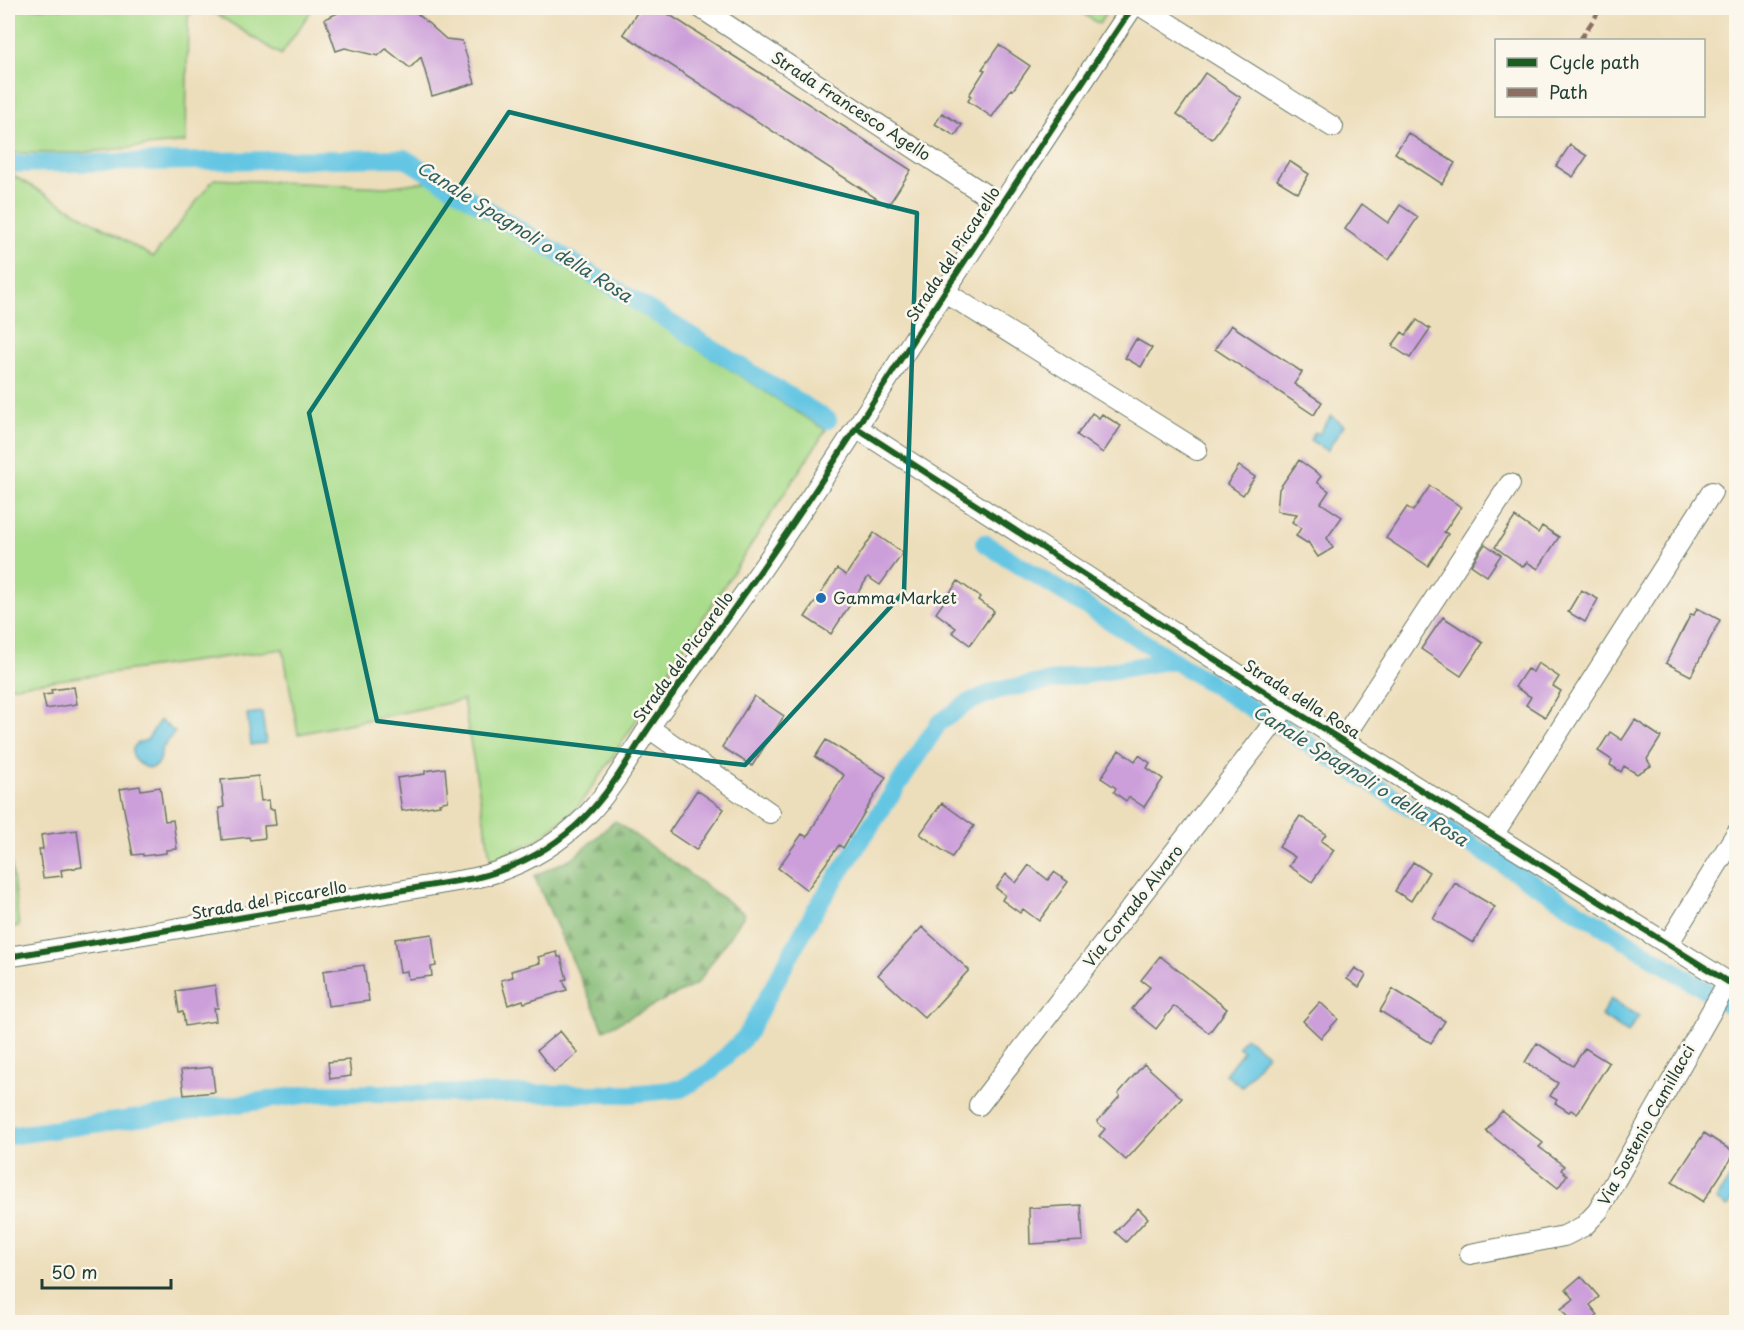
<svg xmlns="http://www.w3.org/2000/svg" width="1744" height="1330" font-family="'Playpen Sans',sans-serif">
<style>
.green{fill:#a9dc8b;stroke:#648c60;stroke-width:1.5}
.forest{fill:url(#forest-firs);stroke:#527c56;stroke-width:1.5}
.water{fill:#65c6e3;stroke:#42828c;stroke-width:1.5}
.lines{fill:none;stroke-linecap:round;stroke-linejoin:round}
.canal{stroke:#65c6e3;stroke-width:18}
.building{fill:#cc9fda}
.minor-casing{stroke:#677563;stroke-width:22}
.minor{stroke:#fff;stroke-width:20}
.quiet{stroke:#8d6e63;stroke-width:4.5;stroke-dasharray:9 4.5;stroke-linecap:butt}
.cycleway-casing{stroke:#fbf7ec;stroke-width:10}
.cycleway{stroke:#1b5e20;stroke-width:6}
.marked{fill:none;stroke:#0f766e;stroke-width:4.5;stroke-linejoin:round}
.poi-dot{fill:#1f6fb2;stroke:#fbf7ec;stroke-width:2}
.labels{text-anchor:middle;stroke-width:5;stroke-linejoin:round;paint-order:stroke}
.street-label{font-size:16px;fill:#1f3d34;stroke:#fbf7ec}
.poi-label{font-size:16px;fill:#1f3d34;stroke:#fbf7ec;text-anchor:start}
.water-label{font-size:18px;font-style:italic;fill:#305f60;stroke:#fbf7ec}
</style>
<defs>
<pattern id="forest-firs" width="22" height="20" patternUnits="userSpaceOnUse" patternTransform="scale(1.5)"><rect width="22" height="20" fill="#86bc77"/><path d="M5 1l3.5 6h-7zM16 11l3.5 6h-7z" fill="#6d9a62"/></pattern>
</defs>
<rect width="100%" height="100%" fill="#fbf7ec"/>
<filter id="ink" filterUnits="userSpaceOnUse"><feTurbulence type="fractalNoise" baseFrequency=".0167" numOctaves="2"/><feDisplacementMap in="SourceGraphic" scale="12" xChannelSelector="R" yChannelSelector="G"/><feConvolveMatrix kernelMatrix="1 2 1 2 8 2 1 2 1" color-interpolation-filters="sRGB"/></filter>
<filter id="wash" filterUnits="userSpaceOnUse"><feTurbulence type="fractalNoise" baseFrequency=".008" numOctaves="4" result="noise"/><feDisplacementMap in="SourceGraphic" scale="24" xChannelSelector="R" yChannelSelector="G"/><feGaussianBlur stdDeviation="1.35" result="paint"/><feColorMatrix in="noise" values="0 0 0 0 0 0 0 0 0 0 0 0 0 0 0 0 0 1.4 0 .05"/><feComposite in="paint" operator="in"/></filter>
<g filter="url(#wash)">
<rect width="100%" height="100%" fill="#eddebb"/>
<path class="green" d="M8 8H200L188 16 186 142 79 153H13L14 176 153 257 214 179 386 187 430 181 826 430 604 770 576 809 538 839 491 861 463 700 298 734 283 649 8 687Z
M207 8H313L281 55Z
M1074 8H1109L1099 24Z
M8 837 19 926 8 928Z"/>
<path class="forest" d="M615 821 745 914 697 984 604 1030 534 876 574 857Z"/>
<path class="water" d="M1331 416 1344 425 1327 451 1310 440 1315 432 1319 434Z
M262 712 266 743 251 745 247 714Z
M160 720 175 732 161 750C163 791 107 749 147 740Z
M1611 999 1639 1016 1628 1033 1601 1016Z
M1245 1037 1267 1054 1242 1087 1225 1074 1243 1051 1238 1047Z
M1730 1177 1736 1181V1193L1728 1207 1716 1200Z"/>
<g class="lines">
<path class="canal" d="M8 164 404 158 828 420
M984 543 1736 1009
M8 1136 317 1093 630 1094 681 1089 711 1071 746 1036 815 910 939 723 969 702 998 690 1174 660"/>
</g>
<g id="blocks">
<path class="building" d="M339 8H369L393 14 399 8H411L446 39 462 41 475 83 432 96 421 57 410 68 386 49 378 56 345 48 336 51 325 19 338 13Z
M640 8H659L911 170 888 206 623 34Z
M999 45 1030 66 1013 90 1011 89 992 117 968 101 971 96 969 95 985 70 982 69Z
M1205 73 1241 98 1212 139 1177 114Z
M942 113 962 125 955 136 935 124Z
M1408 133 1455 163 1442 184 1395 153Z
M1570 145 1587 156 1573 177 1556 166Z
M1289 161 1309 174 1298 193 1277 180Z
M1362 204 1388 223 1400 205 1418 217 1389 260 1345 229Z
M1417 320 1430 329 1410 358 1392 346 1402 332 1406 335Z
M1231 325 1302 372 1294 384 1322 402 1314 415 1215 349Z
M1136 339 1152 348 1141 367 1125 358Z
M1092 413 1099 418 1102 414 1121 426 1103 453 1077 435Z
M1299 460 1321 476 1317 482 1329 491 1321 503 1342 517 1327 538 1333 548 1318 557 1308 542 1307 543 1296 536 1301 528 1292 522 1297 514 1277 511 1279 489Z
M1239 466 1255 477 1243 495 1227 484Z
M1430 486 1461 507 1444 532 1448 534 1428 566 1386 538 1407 507 1413 511Z
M1515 517 1538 533 1542 526 1559 537 1538 569 1527 562 1523 567 1495 547Z
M874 533 903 553 880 585 868 577 831 634 805 617 837 569 846 575Z
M1485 544 1501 555 1487 576 1471 565Z
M958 581 980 597 978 600 994 611 970 645 952 632 956 628 936 613Z
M1581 590 1598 599 1585 622 1568 612Z
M1697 608 1720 620 1691 676 1666 663 1691 614 1694 615Z
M1443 617 1483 643 1461 676 1421 649Z
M1538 663 1559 677 1553 686 1561 691 1545 717 1526 705 1531 697 1515 687 1527 669 1533 672Z
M74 687 77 704 46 709 43 695 52 694 51 690Z
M754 696 784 716 752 766 722 747Z
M1635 720 1661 737 1647 759 1651 766 1637 774 1624 766 1621 772 1610 765 1612 760 1598 751 1610 732 1622 740Z
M826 740 886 777 843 848 839 845 807 890 778 868 802 834 807 837 844 775 815 757Z
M1119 750 1135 761 1139 755 1150 763 1147 768 1163 779 1144 807 1129 797 1126 801 1114 792 1116 788 1101 778Z
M445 768 448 801 439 803 440 805 402 811 397 778 425 774V771Z
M258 776 261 801 269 800 270 809H274L276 825 264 826 265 838 250 840 249 837 222 840 219 808 224 807 221 780Z
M140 786 141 790 160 787 165 821 173 820 177 849 166 850V853L143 856V854L133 855 120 789Z
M697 790 724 809 696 850 669 832Z
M942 803 974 826 952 857 920 834Z
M1300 816 1326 834 1321 841 1334 850 1312 882 1289 866 1295 857 1279 847Z
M77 830 82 867 61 870 62 876 43 878 39 849H43L41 835Z
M1413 862 1429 872 1411 901 1395 891Z
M1029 865 1048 880 1054 872 1068 882 1039 921 1023 909 1020 913 1002 900 1005 895 996 888 1006 874 1016 883Z
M1455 883 1495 907 1473 943 1433 919Z
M922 927 969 970 925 1018 878 975Z
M432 934 436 966 431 967 432 976 408 979 407 971 400 972 395 939Z
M557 952 558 957H561L567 979 563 980 567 990 524 1003 523 1000 508 1005 501 980 513 977 511 971 540 963 538 957Z
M1160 956 1227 1009 1209 1033 1174 1006 1156 1029 1132 1009 1150 987 1141 980Z
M364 965 369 1001 328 1006 323 971Z
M1355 968 1366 975 1359 987 1347 979Z
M215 985 218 1008H214L216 1021 185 1026 183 1012H179L176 991Z
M1393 989 1445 1021 1431 1043 1380 1011Z
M1320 1002 1338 1019 1321 1038 1303 1021Z
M560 1031 578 1053 554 1072 537 1050Z
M1537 1043 1573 1066 1585 1048 1609 1063 1577 1114 1571 1110 1569 1112 1555 1103 1557 1100 1550 1096 1558 1083 1525 1062Z
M349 1060 351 1076 330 1079 328 1062Z
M1144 1064 1182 1098 1126 1160 1099 1136 1105 1129 1097 1122 1120 1096 1118 1094Z
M212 1067 215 1092 184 1095 181 1070Z
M1502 1111 1543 1143 1539 1147 1564 1166 1561 1170 1567 1175 1558 1188 1486 1131Z
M1704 1133 1735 1153 1703 1202 1672 1182Z
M1081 1205 1083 1241 1030 1244 1029 1208Z
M1138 1208 1148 1218 1126 1242 1115 1232Z
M1581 1276 1599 1297 1590 1305 1598 1315 1590 1323H1572L1561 1309 1574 1299 1566 1289Z"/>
</g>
</g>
<g filter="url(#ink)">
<use href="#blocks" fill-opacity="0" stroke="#677563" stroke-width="1.5"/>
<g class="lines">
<g class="minor-casing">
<path id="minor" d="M701 8 1001 205
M1144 8 1333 127
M945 292 1197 450
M857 428 1287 706 1736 987
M649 728 770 813
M1342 740 1510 484
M1493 835 1712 492
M1668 944 1736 834
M8 957 475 878C517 868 554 848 585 817 610 792 627 761 646 732 669 698 694 666 717 632 790 532 857 427 924 323 993 218 1062 112 1132 8
M979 1105 1287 706
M1470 1254 1564 1236 1584 1226 1598 1211 1728 982"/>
</g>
<use href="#minor" class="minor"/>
<path class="quiet" d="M1580 40 1601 8"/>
<g class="cycleway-casing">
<path id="cycleway" d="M857 428 1287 706 1736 987
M8 957 475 878C517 868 554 848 585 817 610 792 627 761 646 732 669 698 694 666 717 632 790 532 857 427 924 323 993 218 1062 112 1132 8"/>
</g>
<use href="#cycleway" class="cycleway"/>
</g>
</g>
<path class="marked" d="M509 112 917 213 904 592 745 765 377 721 309 413Z"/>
<circle class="poi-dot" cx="821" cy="598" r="6"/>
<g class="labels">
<g class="street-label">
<text transform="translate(851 106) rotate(33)" y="6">Strada Francesco Agello</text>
<text transform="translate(953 254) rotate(-57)" y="6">Strada del Piccarello</text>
<text transform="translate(683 657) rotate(-54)" y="6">Strada del Piccarello</text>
<text transform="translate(1302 699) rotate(32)" y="6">Strada della Rosa</text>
<text transform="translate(269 900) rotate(-10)" y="6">Strada del Piccarello</text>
<text transform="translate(1133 906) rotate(-52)" y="6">Via Corrado Alvaro</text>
<text transform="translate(1646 1125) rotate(-61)" y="6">Via Sostenio Camillacci</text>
</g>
<g class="poi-label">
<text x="833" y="604">Gamma Market</text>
</g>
<g class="water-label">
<text transform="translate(524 232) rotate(32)" y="6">Canale Spagnoli o della Rosa</text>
<text transform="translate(1360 776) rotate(32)" y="6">Canale Spagnoli o della Rosa</text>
</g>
</g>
<rect width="1744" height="1330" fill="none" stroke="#fbf7ec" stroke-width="30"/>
<rect x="1495" y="39" width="210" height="78" fill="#fbf7ec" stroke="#a3ada2" stroke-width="1.5"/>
<rect x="1507" y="58" width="30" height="9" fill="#1b5e20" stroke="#a3ada2" stroke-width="1.5"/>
<text x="1549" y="69" font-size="18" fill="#1f3d34">Cycle path</text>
<rect x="1507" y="88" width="30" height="9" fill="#8d6e63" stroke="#a3ada2" stroke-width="1.5"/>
<text x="1549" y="99" font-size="18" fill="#1f3d34">Path</text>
<path d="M42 1279v9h129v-9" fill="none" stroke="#1f3d34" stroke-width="3"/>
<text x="51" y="1279" font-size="18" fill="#1f3d34" stroke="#fbf7ec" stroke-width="4.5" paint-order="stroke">50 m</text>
</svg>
